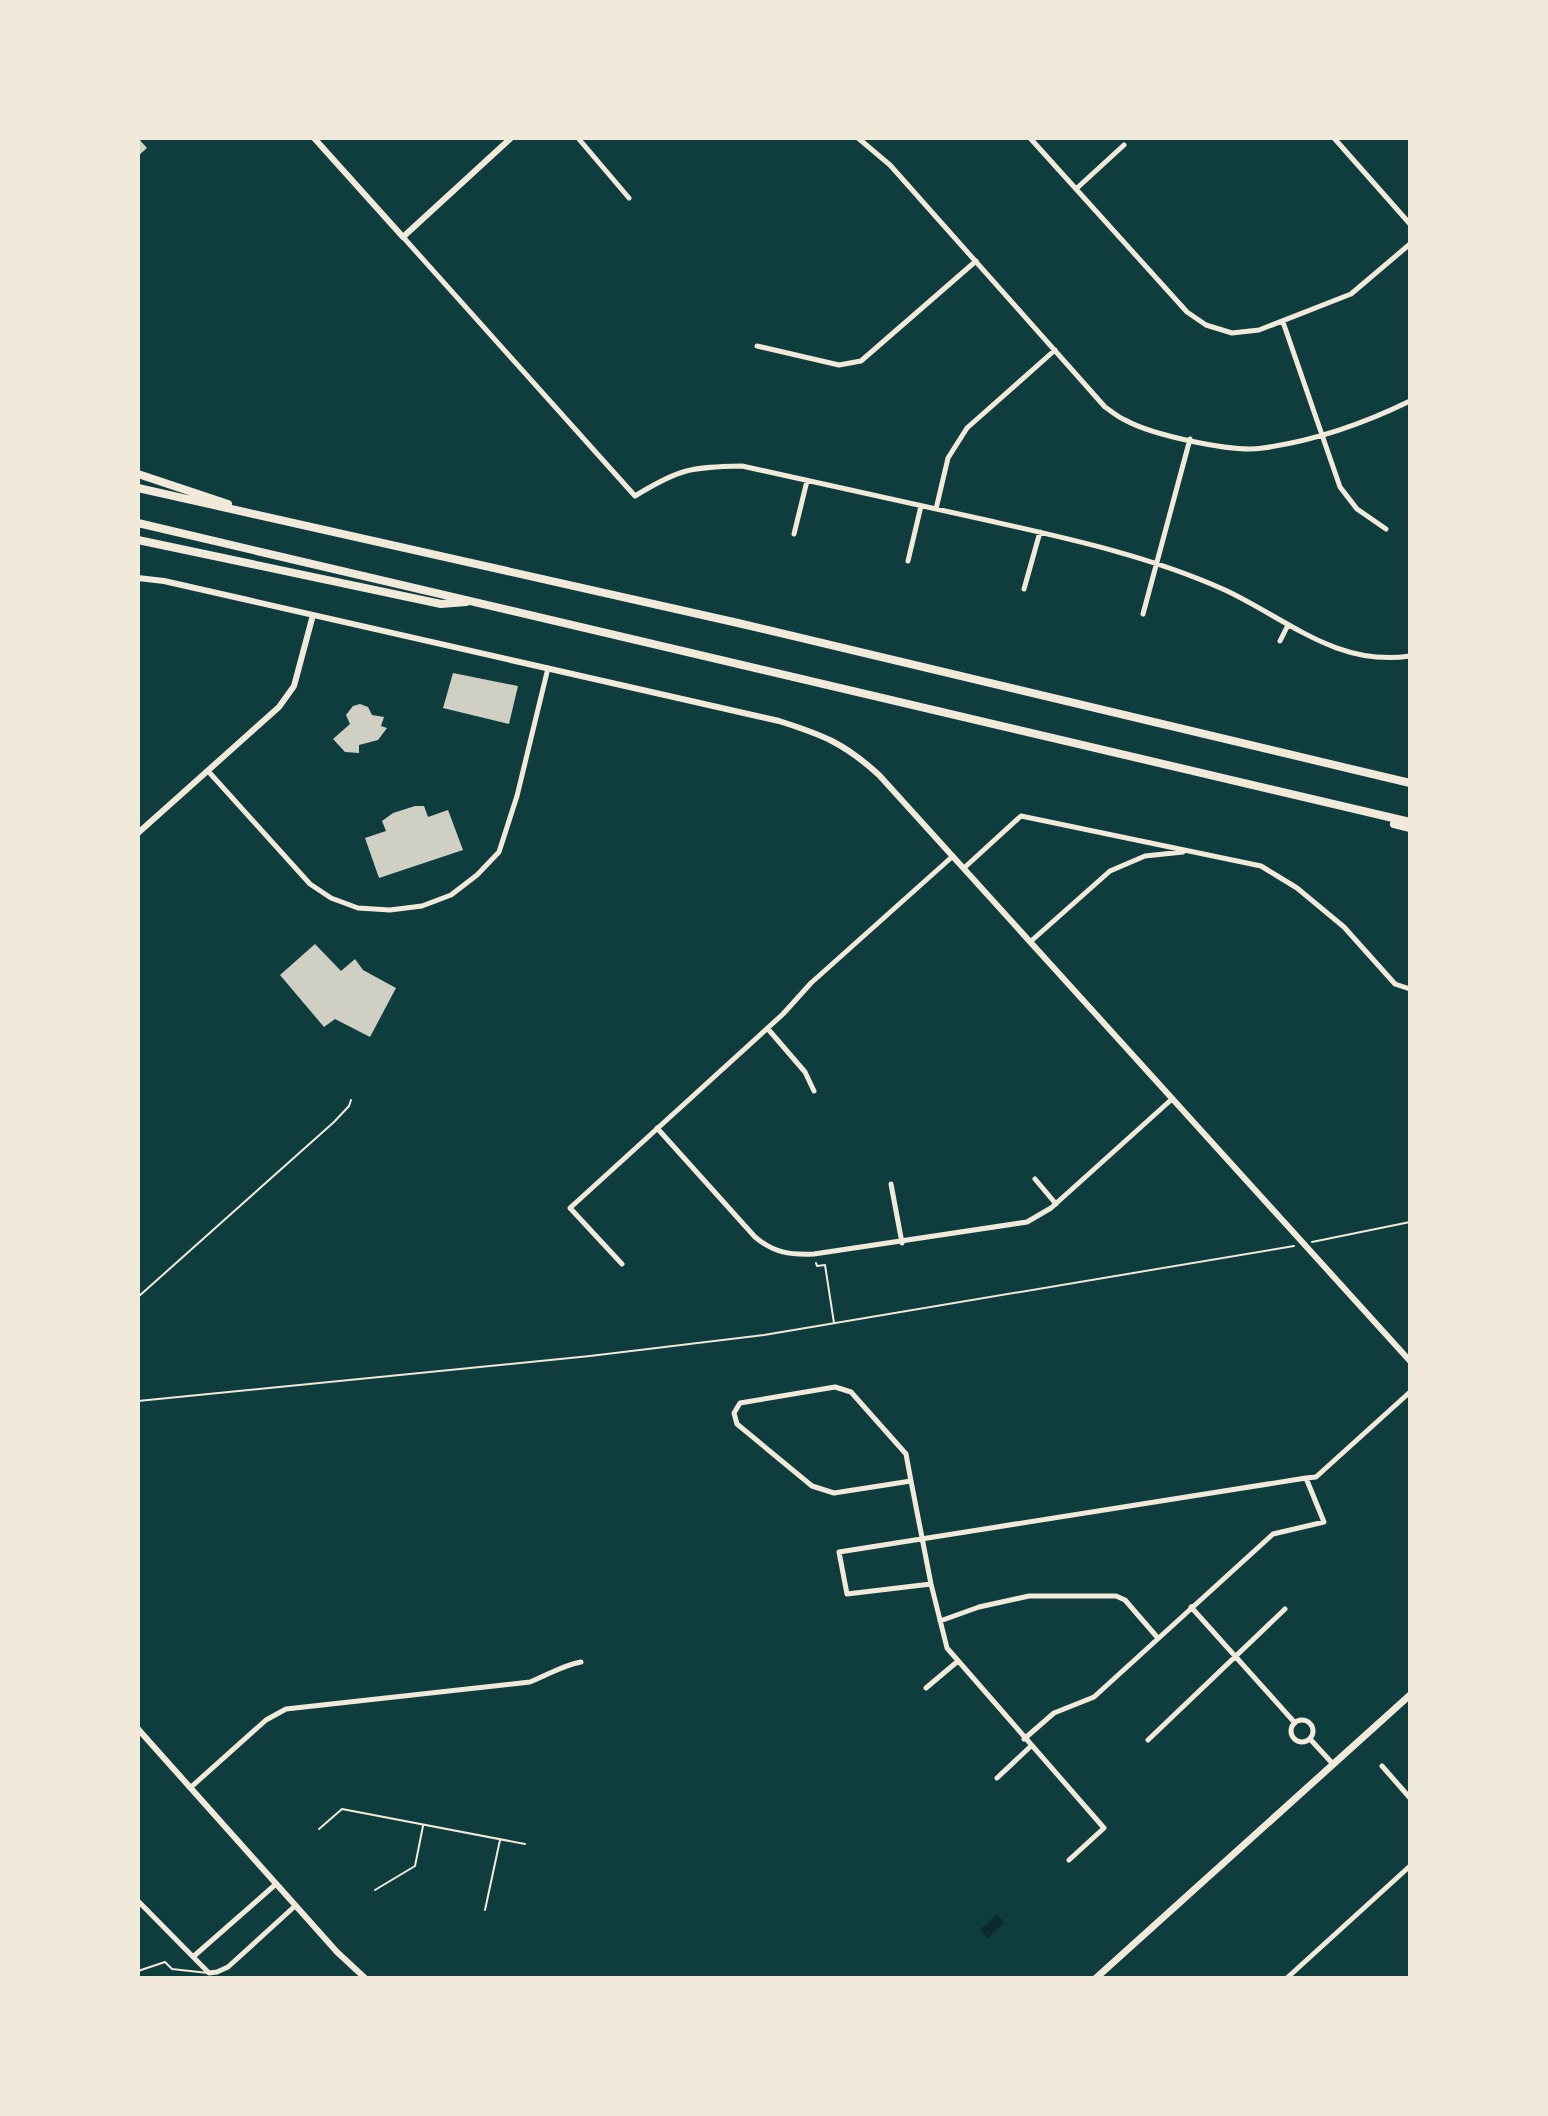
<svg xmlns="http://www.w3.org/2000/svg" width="1548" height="2116" font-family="Barlow,sans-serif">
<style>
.water{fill:#0a2a2b}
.building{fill:#cfcfc3}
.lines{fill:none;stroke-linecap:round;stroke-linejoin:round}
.path{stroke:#f1e9da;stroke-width:2}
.service{stroke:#f1e9da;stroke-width:2}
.minor{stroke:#f1e9da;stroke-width:5}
.tertiary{stroke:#f1e9da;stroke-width:6}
.primary{stroke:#f1e9da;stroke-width:7}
.motorway{stroke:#f1e9da;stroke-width:8}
</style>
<rect width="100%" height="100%" fill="#0f3d3e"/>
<path class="water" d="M997 1914 1004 1923 988 1938 980 1930Z"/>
<path class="building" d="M138 138 147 148 138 156Z
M453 673 518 686 509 724 443 708Z
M360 704 368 707 372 715 384 717 381 726 387 728 378 740 359 745V753L345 752 333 739 350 724 346 715 353 706Z
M415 806H424L428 817 448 810 463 850 379 878 365 838 386 831 382 821 393 813Z
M315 944 341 971 355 959 363 970 396 988 370 1037 335 1019 324 1027 280 975Z"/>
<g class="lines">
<path class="path" d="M1312 1242 1410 1222
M816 1263 817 1266 825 1265 834 1323
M138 1401 590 1356 764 1335 1294 1246"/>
<path class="service" d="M138 1297 334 1122 349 1106 351 1100
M319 1829 342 1809 525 1844
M375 1890 415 1866 423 1826
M485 1910 500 1840
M138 1971 165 1962 172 1969 208 1973"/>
<path class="minor" d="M578 138 629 198
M858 138 890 165 1105 407C1111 411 1118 417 1125 420 1152 435 1233 453 1263 448 1313 441 1365 423 1410 401
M1030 138 1187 312 1206 325 1232 333 1259 330 1351 294 1410 244
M1334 138 1410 224
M1076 189 1124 145
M403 237 635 496C679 469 690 467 742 466 823 484 904 502 986 520 1066 538 1150 556 1225 590 1287 619 1337 667 1410 656
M1283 322 1340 487 1357 509 1386 529
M757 346 839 365 861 361 976 261
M936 509 948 458 967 428 1055 350
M794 534 807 481
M908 561 921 506
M1024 589 1040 532
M1143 614 1190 439
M1280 641 1288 625
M208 771 310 884 331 898 358 908 390 910 422 906 451 895 477 875 499 852 517 796 548 668
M964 868 1021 816 1261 866 1297 888 1344 927 1395 984 1410 989
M1030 942 1110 871 1145 856 1183 852
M768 1029 805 1072 814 1091
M657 1128 755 1237C774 1253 790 1255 814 1254L1027 1222 1051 1208 1172 1099
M1035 1179 1056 1204
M891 1184 902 1243
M622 1264 570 1208 783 1014 811 983 953 856
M835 1387 851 1392 906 1454 911 1481 834 1493 812 1486 737 1424 734 1413 740 1403Z
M911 1481 931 1584 947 1648 1104 1828 1069 1860
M931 1584 847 1594 839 1552 1306 1478
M1191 1607 1295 1723
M940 1621 979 1607 1029 1596H1116L1125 1600 1157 1637
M926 1688 958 1661
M1291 1731a11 11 0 1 1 22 0a11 11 0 1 1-22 0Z
M1024 1739 1054 1713 1094 1697 1273 1534 1324 1522 1306 1478 1316 1477 1410 1392
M1310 1739 1333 1764
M1148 1740 1285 1609
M1382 1766 1410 1798
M997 1778 1031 1746
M190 1788 266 1720 286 1709 530 1682C548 1675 563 1665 581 1662
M138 1901 209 1973 217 1972 228 1967 295 1906
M194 1956 276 1884
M1287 1978 1410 1866"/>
<path class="tertiary" d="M314 138 403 237 511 138
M138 578 164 581 779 721C823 735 844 743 879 775L1410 1361
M138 833 279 707 294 686 313 615
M138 1729 337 1952 365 1978"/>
<path class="primary" d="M1096 1978 1410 1695"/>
<path class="motorway" d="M138 474 228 504
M138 488 738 623 1410 783
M138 523 1410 822
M138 540 441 604 466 602
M1394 824 1410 828"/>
</g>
<rect width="1548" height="2116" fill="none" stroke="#f1e9da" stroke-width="280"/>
</svg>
